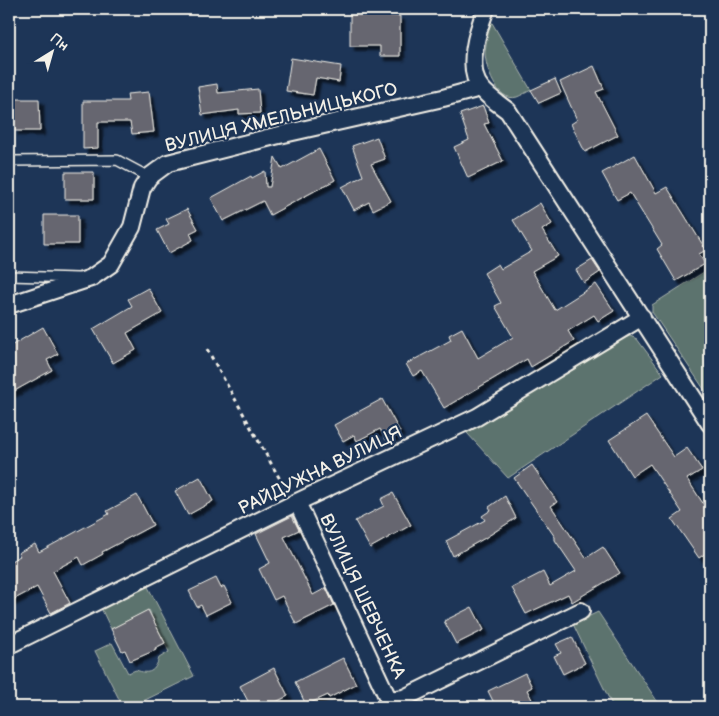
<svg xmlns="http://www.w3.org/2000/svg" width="719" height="716" font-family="'Balsamiq Sans',sans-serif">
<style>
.green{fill:#5c736e;stroke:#a8b2ab}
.building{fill:#666670;stroke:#f4f1e8;filter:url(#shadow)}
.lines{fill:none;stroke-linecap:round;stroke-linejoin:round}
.service-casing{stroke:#f4f1e8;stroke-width:12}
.minor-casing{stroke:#f4f1e8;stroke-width:20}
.path{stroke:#f4f1e8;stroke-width:3;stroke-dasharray:4 4;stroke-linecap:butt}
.service{stroke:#1d3557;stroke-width:9}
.minor{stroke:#1d3557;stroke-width:16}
.labels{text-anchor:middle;stroke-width:4.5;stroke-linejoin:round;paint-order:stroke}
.street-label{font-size:18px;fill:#f4f1e8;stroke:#1d3557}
</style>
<defs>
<filter id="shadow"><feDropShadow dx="4.5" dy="4.5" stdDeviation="1" flood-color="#0009"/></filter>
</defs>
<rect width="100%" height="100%" fill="#1d3557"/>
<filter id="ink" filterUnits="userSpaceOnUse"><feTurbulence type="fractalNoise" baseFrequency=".02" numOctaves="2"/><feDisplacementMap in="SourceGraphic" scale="10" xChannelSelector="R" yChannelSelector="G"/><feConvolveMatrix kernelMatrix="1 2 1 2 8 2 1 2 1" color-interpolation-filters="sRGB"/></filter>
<g filter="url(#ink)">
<path class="green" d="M491 21 531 90C527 92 522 95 517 97 497 103 485 67 485 52 486 41 489 31 491 21Z
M710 268V398L652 312V305Z
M630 336 637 339 663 374 508 478 467 433 622 339Z
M147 585 194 676 131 707H123L95 651 112 643 128 673 136 670C149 675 155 672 159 658L169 652 149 610 111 629 101 608Z
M598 612 661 707H613L573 624Z"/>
<path class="building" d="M350 14 400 16V56H380V46H350Z
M291 58 341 66 339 82 316 78 313 95 286 91Z
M594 66 604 89 596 92 618 135 585 152 571 124 577 120 560 82Z
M555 79 561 93 539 103 531 90Z
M217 84 218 93 258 89 260 113 239 114V110L202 115 198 87Z
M149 92 154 132 132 134 130 122H98V148L83 149V101H128L127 94Z
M14 99H39L40 131H14Z
M483 106 489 123 484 124 503 161 468 178 454 147 469 140 460 114Z
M377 137 385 159 371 164 391 201 373 210 369 202 354 210 342 187 363 176 352 146Z
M319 149 335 180 270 215 263 201 223 221 211 198 251 176 252 178 265 171 266 187H270L275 157 282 169Z
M635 155 656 193 667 187 706 250 699 254 705 264 676 281 657 249 662 245 630 193 617 200 602 173Z
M65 172H94V199H65Z
M540 203 552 224 542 230 558 256 532 271 555 310 596 284 614 311 598 321 594 315 568 331 574 341 531 367 527 359 444 408 422 371 413 376 406 364 451 340 449 335 462 328 478 358 513 337 495 306 501 303 484 273 498 264 501 269 532 251 513 220Z
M187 209 198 229 190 233 193 240 169 253 157 230 169 224 166 219Z
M44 215H78V244H44Z
M592 260 600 272 584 283 576 270Z
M148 288 162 313 127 333 136 350 113 363 93 329 132 306 128 299Z
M43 327 58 354 47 360 52 370 9 394V347Z
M382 399 400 432 386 440 380 429 357 441 354 435 343 441 334 425Z
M646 416 674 457 687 448 702 470 687 479 710 514V550L699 558 672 519 682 512 650 464 632 476 609 440Z
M532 465 557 502 551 506 586 558 603 547 620 573 572 602 568 594 526 614 512 588 543 572 550 586 576 571 555 540V537L514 478Z
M200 477 213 501 188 515 175 491Z
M393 493 411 525 370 548 355 521 384 506 381 499Z
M137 495 153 525 102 552 103 554 83 565 79 557 53 571 70 603 51 613 37 587 9 602V562L20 556 18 553 35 544 39 552 109 514 107 511Z
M505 496 516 518 485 538 453 556 446 541 485 520 482 516 491 510 489 507Z
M292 516 299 530 284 537 313 595 326 588 334 605 296 624 282 596 274 600 259 569 270 563 256 534Z
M216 578 221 588 224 586 232 602 206 615 201 605 197 607 189 591Z
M472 607 484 630 456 644 444 621Z
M148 610 165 643 155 648 156 650 130 661 125 650 122 651 111 629Z
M572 637 585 663 563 674 554 656 561 653 556 644Z
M343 658 356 684 329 698 328 695 306 705 295 682Z
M274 668 288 696 266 707H251L240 686Z
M525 673 532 687 527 690 536 707H496L488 691Z"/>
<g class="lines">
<g class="service-casing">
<path id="service" d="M9 161 117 160 149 177
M9 276 78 278"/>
</g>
<g class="minor-casing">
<path id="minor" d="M486 9C478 29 465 69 481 88 488 97 499 104 508 111L710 424
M9 305 91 278 111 264 132 227 142 188 149 177 168 163 275 136 443 98 480 88
M297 502 392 707
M9 645 293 504 477 417 642 317
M389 700 404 698 581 611"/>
</g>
<path class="path" d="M207 349 286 490"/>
<use href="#service" class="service"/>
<use href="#minor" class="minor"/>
</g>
</g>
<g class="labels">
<g class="street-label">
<text transform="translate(281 117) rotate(-14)" y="6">ВУЛИЦЯ ХМЕЛЬНИЦЬКОГО</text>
<text transform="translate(320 470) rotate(-26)" y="6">РАЙДУЖНА ВУЛИЦЯ</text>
<text transform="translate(363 596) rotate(65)" y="6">ВУЛИЦЯ ШЕВЧЕНКА</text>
</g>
</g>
<rect width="719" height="716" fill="none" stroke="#1d3557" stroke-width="30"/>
<rect x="15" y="15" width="689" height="686" fill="none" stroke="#f4f1e8" stroke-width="2" filter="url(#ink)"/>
<g transform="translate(52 52) rotate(37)" stroke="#1d3557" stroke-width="4" paint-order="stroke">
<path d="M0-4L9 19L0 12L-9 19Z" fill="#f4f1e8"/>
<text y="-8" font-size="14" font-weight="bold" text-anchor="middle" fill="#f4f1e8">Пн</text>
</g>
</svg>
